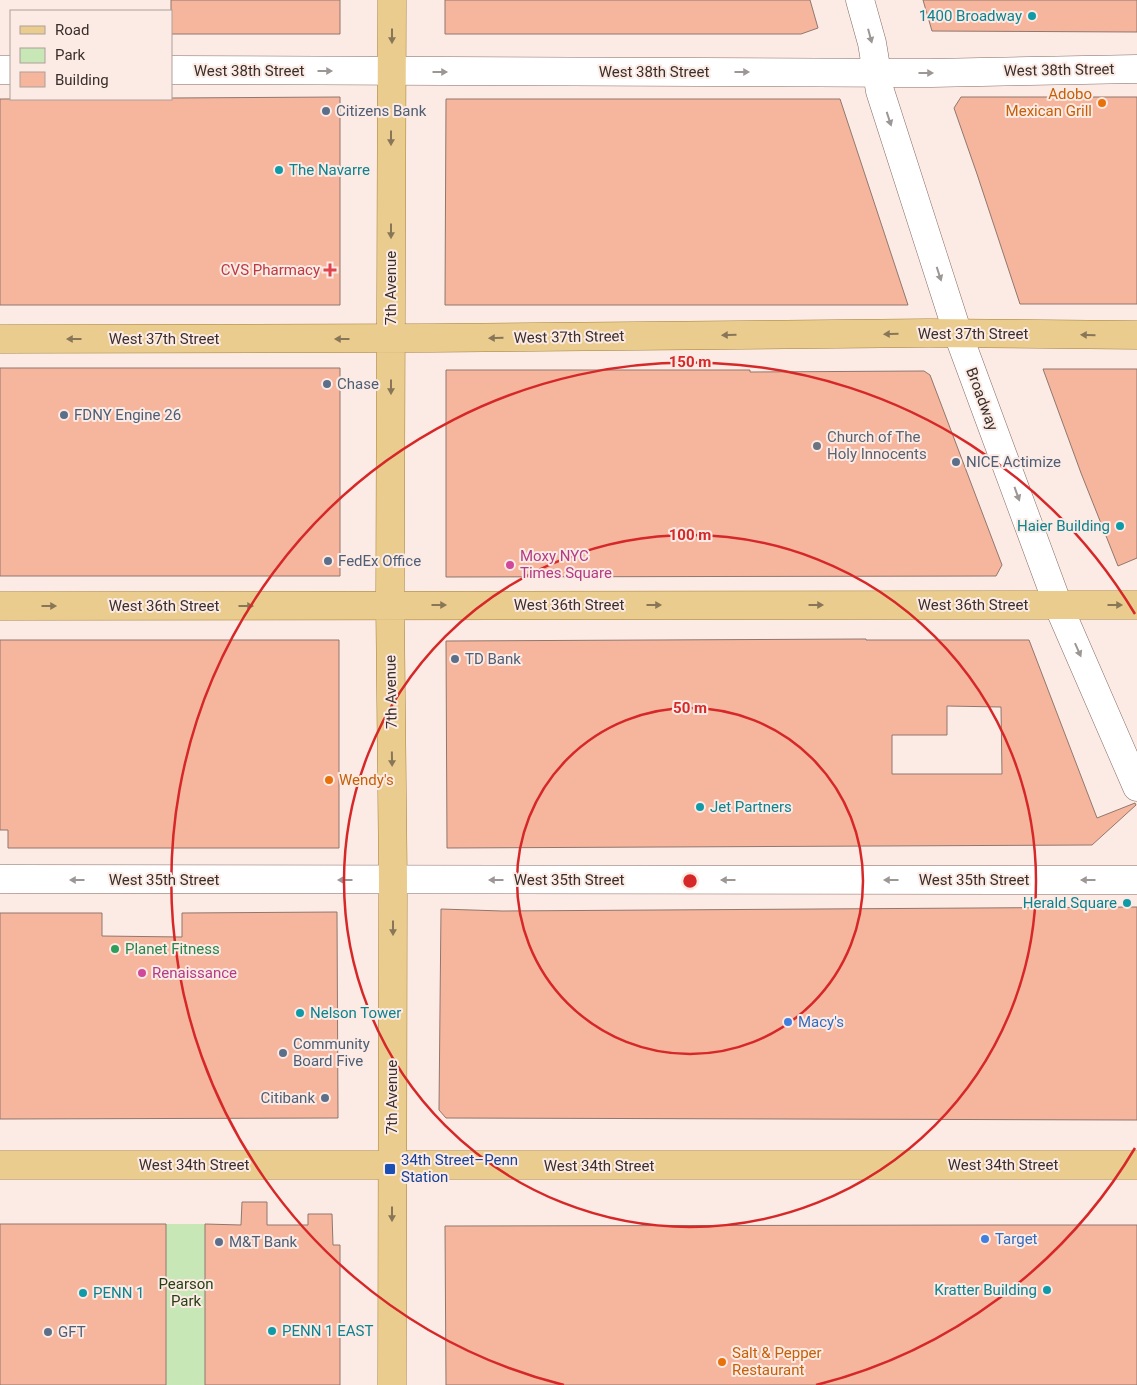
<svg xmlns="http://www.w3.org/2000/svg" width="1137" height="1385" font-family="Roboto,sans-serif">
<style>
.green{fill:#c7e7b7}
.building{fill:#f6b69e;stroke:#90776d;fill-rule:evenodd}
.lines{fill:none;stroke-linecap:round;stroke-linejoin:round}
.minor-casing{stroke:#856c63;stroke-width:29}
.major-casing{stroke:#a3803b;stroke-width:29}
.minor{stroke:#fff;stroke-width:28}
.major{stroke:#eacd8e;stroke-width:28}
.oneway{fill:#897658}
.oneway2{fill:#9c9795}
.ring{fill:none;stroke:#d62828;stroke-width:2.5}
.culture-dot{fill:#0f9aa8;stroke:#fceae4;stroke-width:2}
.food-dot{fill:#e8710a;stroke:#fceae4;stroke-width:2}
.service-dot{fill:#5c6f8a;stroke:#fceae4;stroke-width:2}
.health-dot{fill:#e0444e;stroke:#fceae4;stroke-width:2}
.worship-dot{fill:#6b7280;stroke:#fceae4;stroke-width:2}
.hotel-dot{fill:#d1479c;stroke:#fceae4;stroke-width:2}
.leisure-dot{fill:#2e9e5b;stroke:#fceae4;stroke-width:2}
.shop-dot{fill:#3f7fe0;stroke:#fceae4;stroke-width:2}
.transit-dot{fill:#1a4fb4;stroke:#fceae4;stroke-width:2}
.labels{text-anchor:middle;stroke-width:4;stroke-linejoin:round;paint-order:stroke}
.culture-label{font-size:15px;fill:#0d838f;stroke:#fceae4;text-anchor:start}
.street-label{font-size:15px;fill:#3a2f2b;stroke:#fceae4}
.food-label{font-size:15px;fill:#c56008;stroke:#fceae4;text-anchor:start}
.service-label{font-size:15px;fill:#4e5e75;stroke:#fceae4;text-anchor:start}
.health-label{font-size:15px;fill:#be3a42;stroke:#fceae4;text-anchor:end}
.worship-label{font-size:15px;fill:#5b616d;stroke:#fceae4;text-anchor:start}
.hotel-label{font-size:15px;fill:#b23c85;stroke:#fceae4;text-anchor:start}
.leisure-label{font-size:15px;fill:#27864d;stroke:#fceae4;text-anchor:start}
.shop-label{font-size:15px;fill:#366cbe;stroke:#fceae4;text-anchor:start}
.transit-label{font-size:15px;fill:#164399;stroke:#fceae4;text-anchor:start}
.park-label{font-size:15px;fill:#254012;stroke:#fceae4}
.centre{fill:#d62828;stroke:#fceae4;stroke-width:2.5}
.ring-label{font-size:15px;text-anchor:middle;font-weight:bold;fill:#d62828;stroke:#fceae4;stroke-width:4;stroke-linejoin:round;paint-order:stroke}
</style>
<rect width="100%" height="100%" fill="#fceae4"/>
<path class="green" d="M166 1224H205V1385H166Z"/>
<path class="building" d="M171 0H340V34H171Z
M445 0H810L818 28 801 34H445Z
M923 0H1137V32L932 31Z
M340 97V305H0V99Z
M961 97H1137V304H1020L977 174 954 108Z
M446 99H840L908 305H445Z
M0 368H340V576H0Z
M1043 369H1137V558L1118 566 1081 473Z
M446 370H750V372L924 371 930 375 1002 565 996 576 446 577Z
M866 639V640H1029L1097 818 1135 803 1136 805 1092 845 447 848 446 641ZM947 706 1001 707 1002 774H892V735H947Z
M0 640H339V848H8V830H0Z
M1137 907V1120L446 1118 439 1110 441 909 502 911Z
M337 912 338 1118 0 1119V913H102V936L182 937V913Z
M242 1202H267V1225H308V1214H332L333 1245H340V1385H205V1224L241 1225Z
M0 1224H166V1385H0Z
M993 1225H1137V1385H446L445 1226Z"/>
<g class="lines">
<g class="minor-casing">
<path id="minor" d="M860 0 872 43 880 91 958 334 1058 605 1137 787
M0 70H11
M171 70 931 73 1137 69
M0 879 1137 880"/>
</g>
<g class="major-casing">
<path id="major" d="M392 0 390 605 393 880 392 1385
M0 339 432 338 928 333 1137 335
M0 606 1137 605
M0 1165H1137"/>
</g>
<use href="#minor" class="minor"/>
<use href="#major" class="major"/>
</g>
<defs><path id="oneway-solid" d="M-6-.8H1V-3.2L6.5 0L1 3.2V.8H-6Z" transform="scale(1.25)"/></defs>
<g class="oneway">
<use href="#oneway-solid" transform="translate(392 36) rotate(90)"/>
<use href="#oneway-solid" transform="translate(391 138) rotate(90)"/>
<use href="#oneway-solid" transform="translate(391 231) rotate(90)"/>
<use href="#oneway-solid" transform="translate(891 334) rotate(179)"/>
<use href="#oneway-solid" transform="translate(729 335) rotate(179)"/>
<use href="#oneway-solid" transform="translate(1088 335) rotate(-179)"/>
<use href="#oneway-solid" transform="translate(496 338) rotate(179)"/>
<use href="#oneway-solid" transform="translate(74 339) rotate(-180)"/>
<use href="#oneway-solid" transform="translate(342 339) rotate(180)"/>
<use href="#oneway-solid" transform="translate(391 387) rotate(90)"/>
<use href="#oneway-solid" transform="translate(439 605)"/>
<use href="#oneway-solid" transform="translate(654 605)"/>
<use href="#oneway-solid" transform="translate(816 605)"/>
<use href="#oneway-solid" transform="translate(1115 605)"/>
<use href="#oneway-solid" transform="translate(49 606)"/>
<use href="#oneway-solid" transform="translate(246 606)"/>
<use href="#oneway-solid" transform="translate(392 759) rotate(89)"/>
<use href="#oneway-solid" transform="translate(393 928) rotate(90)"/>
<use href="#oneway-solid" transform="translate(392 1214) rotate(90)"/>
</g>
<g class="oneway2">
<use href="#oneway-solid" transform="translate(870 36) rotate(75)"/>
<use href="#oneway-solid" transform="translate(325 71)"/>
<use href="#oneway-solid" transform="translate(440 72)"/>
<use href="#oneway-solid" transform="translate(742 72)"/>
<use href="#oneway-solid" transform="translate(926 73)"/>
<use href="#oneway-solid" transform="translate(889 119) rotate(72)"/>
<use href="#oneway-solid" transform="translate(939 274) rotate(72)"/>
<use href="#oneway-solid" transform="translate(1017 494) rotate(70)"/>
<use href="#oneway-solid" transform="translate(1078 650) rotate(66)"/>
<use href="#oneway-solid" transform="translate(77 880) rotate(-180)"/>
<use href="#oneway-solid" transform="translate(345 880) rotate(180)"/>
<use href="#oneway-solid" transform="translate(496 880) rotate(-180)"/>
<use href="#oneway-solid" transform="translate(728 880) rotate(-180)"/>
<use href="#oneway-solid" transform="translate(891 880) rotate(-180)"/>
<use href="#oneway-solid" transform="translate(1088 880) rotate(-180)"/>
</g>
<g class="ring">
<circle cx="690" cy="881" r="173"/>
<circle cx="690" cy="881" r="346"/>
<path d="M1135 1148A519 519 0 0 1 816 1385M564 1385A519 519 0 1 1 1135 614"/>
</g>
<g class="culture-dot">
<circle cx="1032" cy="16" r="5"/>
<circle cx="279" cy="170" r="5"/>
<circle cx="1120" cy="526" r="5"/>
<circle cx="700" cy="807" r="5"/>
<circle cx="1127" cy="903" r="5"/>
<circle cx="300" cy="1013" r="5"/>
<circle cx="1047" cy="1290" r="5"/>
<circle cx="83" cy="1293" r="5"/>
<circle cx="272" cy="1331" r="5"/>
</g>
<g class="food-dot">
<circle cx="1102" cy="103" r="5"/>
<circle cx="329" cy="780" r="5"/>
<circle cx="722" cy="1362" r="5"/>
</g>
<g class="service-dot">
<circle cx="326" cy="111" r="5"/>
<circle cx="327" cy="384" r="5"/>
<circle cx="64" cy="415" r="5"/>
<circle cx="956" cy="462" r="5"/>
<circle cx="328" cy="561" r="5"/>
<circle cx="455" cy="659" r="5"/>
<circle cx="283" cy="1053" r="5"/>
<circle cx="325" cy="1098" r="5"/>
<circle cx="219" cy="1242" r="5"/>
<circle cx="48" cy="1332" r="5"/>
</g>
<path class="health-dot" d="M327.5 262.5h5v5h5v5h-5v5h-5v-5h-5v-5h5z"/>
<circle class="worship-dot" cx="817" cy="446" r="5"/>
<g class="hotel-dot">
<circle cx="510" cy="565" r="5"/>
<circle cx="142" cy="973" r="5"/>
</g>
<circle class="leisure-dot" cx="115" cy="949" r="5"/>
<g class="shop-dot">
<circle cx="788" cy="1022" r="5"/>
<circle cx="985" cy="1239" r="5"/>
</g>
<rect class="transit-dot" x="384" y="1163" width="12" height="12" rx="2.5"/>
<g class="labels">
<g class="culture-label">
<text x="1022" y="21" text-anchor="end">1400 Broadway</text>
<text x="289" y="175">The Navarre</text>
<text x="1110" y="531" text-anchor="end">Haier Building</text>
<text x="710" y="812">Jet Partners</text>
<text x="1117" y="908" text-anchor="end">Herald Square</text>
<text x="310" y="1018">Nelson Tower</text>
<text x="1037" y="1295" text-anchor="end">Kratter Building</text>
<text x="93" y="1298">PENN 1</text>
<text x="282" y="1336">PENN 1 EAST</text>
</g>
<g class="street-label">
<text transform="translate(1059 70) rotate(-1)" y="5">West 38th Street</text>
<text x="249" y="76">West 38th Street</text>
<text x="654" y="77">West 38th Street</text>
<text transform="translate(391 288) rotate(-90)" y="5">7th Avenue</text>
<text x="973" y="339">West 37th Street</text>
<text transform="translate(569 337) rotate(-1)" y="5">West 37th Street</text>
<text x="164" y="344">West 37th Street</text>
<text transform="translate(982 399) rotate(70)" y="5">Broadway</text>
<text x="569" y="610">West 36th Street</text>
<text x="973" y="610">West 36th Street</text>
<text x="164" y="611">West 36th Street</text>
<text transform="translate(391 692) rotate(-91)" y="5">7th Avenue</text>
<text x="164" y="885">West 35th Street</text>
<text x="569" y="885">West 35th Street</text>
<text x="974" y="885">West 35th Street</text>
<text transform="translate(392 1097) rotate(-90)" y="5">7th Avenue</text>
<text x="194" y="1170">West 34th Street</text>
<text x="1003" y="1170">West 34th Street</text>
<text x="599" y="1171">West 34th Street</text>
</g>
<g class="food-label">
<text x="1092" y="99" text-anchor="end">Adobo<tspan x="1092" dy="17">Mexican Grill</tspan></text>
<text x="339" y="785">Wendy's</text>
<text x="732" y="1358">Salt &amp; Pepper<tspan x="732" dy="17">Restaurant</tspan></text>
</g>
<g class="service-label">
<text x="336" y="116">Citizens Bank</text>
<text x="337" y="389">Chase</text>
<text x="74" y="420">FDNY Engine 26</text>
<text x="966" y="467">NICE Actimize</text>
<text x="338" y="566">FedEx Office</text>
<text x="465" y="664">TD Bank</text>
<text x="293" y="1049">Community<tspan x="293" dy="17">Board Five</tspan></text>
<text x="315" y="1103" text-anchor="end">Citibank</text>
<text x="229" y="1247">M&amp;T Bank</text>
<text x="58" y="1337">GFT</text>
</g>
<g class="health-label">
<text x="320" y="275">CVS Pharmacy</text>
</g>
<g class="worship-label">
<text x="827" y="442">Church of The<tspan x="827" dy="17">Holy Innocents</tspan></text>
</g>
<g class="hotel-label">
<text x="520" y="561">Moxy NYC<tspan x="520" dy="17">Times Square</tspan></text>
<text x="152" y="978">Renaissance</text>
</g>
<g class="leisure-label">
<text x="125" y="954">Planet Fitness</text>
</g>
<g class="shop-label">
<text x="798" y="1027">Macy's</text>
<text x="995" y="1244">Target</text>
</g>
<g class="transit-label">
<text x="401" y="1165">34th Street–Penn<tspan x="401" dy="17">Station</tspan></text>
</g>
<g class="park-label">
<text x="186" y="1289">Pearson<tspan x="186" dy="17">Park</tspan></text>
</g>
</g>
<circle cx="690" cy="881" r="8" class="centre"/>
<g class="ring-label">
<text x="690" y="367">150 m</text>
<text x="690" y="540">100 m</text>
<text x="690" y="713">50 m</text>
</g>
<rect x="10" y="10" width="162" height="90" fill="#fceae4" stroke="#ae9f9a"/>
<rect x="20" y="26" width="25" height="8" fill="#eacd8e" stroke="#ae9f9a"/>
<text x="55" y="35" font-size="15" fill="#3a2f2b">Road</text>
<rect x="20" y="48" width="25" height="15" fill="#c7e7b7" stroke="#ae9f9a"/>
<text x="55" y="60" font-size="15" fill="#3a2f2b">Park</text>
<rect x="20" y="72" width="25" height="15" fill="#f6b69e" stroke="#ae9f9a"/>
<text x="55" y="85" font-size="15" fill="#3a2f2b">Building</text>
</svg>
